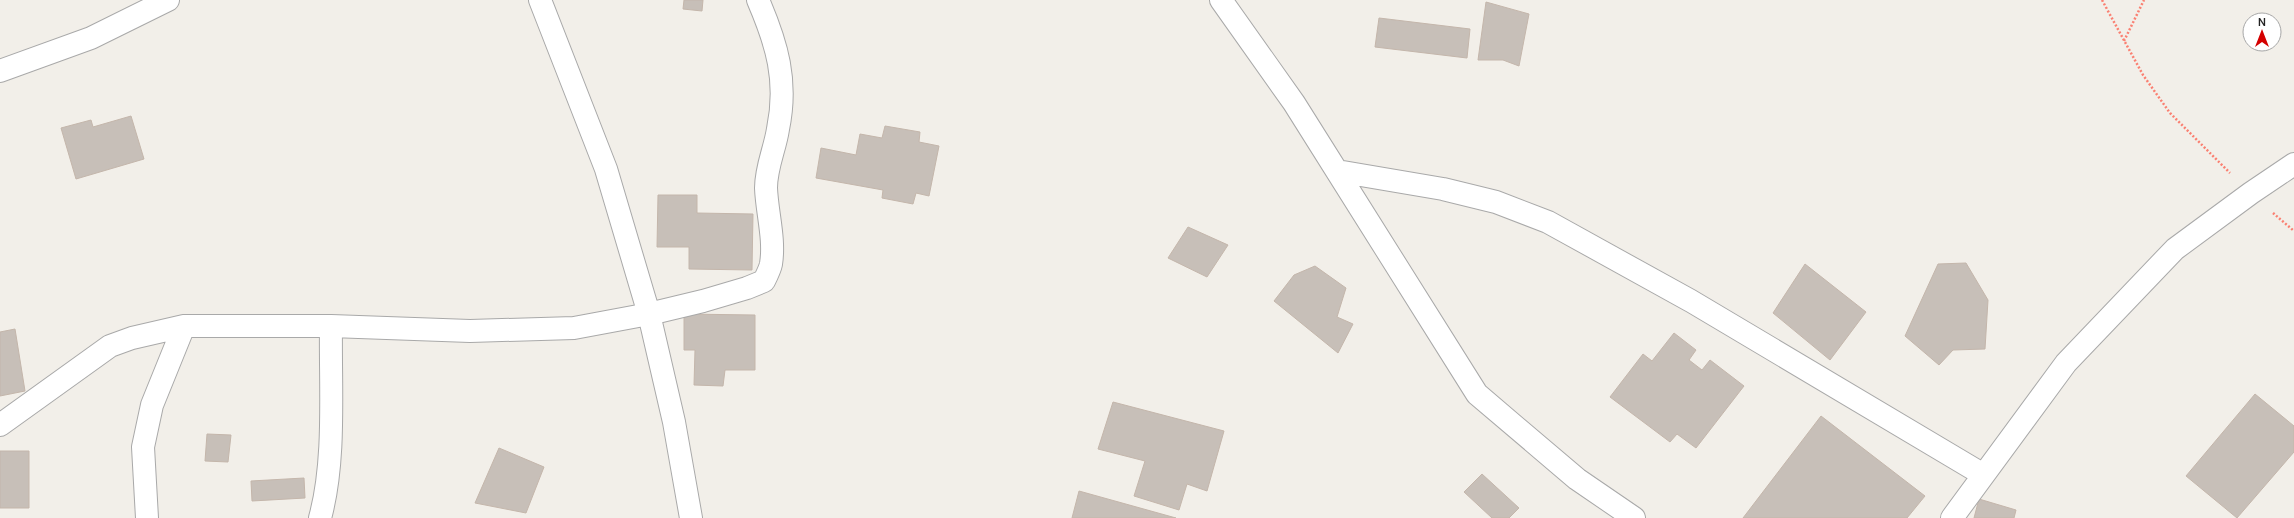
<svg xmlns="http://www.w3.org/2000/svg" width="2294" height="518" font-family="Manrope,sans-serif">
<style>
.building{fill:#c7bfb8;stroke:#c4b6ab}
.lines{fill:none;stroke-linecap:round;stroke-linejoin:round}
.minor-casing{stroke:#a9a9a9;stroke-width:24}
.path{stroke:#fa8072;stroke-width:2.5;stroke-dasharray:2 2;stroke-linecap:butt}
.minor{stroke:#fff;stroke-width:22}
</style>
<rect width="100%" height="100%" fill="#f2efe9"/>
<path class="building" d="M684 0H703L702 11 683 9Z
M1486 2 1529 14 1519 66 1503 60H1478Z
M1379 18 1470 29 1467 58 1375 47Z
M131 116 144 159 76 179 61 128 91 120 93 127Z
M885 126 920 132 919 142 939 146 929 196 916 193 913 204 882 198 883 190 816 178 821 148 856 155 860 134 882 138Z
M658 195H697V213L753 214 752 270 689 269V247H657Z
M1188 227 1228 245 1207 277 1168 258Z
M1966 263 1988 300 1985 349 1953 350 1939 365 1905 336 1938 264Z
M1805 264 1866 312 1830 360 1773 313Z
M1315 266 1346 288 1337 317 1353 324 1338 353 1274 301 1294 275Z
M684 314 755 315V370H725L723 386 694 385 695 350H684Z
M15 329 25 391 0 396V332Z
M1674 333 1696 350 1689 360 1702 370 1710 360 1744 386 1696 448 1677 434 1670 442 1610 397 1643 354 1652 361Z
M2255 394 2294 426V452L2237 518 2186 476Z
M1113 402 1224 431 1207 491 1187 484 1179 510 1134 496 1145 461 1098 449Z
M1821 416 1925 496 1907 518H1743Z
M207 434 231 435 228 462 205 461Z
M499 448 544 467 526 513 475 503Z
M0 451H29V508H0Z
M1482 474 1519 508 1509 518H1492L1464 492Z
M304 478 305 498 252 501 251 481Z
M1079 491 1176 518H1072Z
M1979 499 2016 510 2014 518H1974Z"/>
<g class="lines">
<g class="minor-casing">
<path id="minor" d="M540 0 606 169 649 314 674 422 691 518
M1221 0 1294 103 1477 394 1577 479 1634 518
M0 71 91 38 168 0
M1337 171 1443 189 1496 202 1548 222 1691 301 1982 474
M0 425 110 346 132 338 184 326H331L470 331 574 328 649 314 703 301 747 288 764 281C767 275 770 269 771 264 775 239 767 213 766 188 766 167 775 149 778 129 788 81 777 44 758 0
M147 518 143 447 152 405 184 326
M320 518C336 460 330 387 331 326
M1952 518 2066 363 2175 249 2251 193 2294 164"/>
</g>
<path class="path" d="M2102 0 2143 75 2170 113 2230 173
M2124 41 2144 0
M2273 213 2294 231"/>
<use href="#minor" class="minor"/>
</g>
<g transform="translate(2262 32)"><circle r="19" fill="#ffffff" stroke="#a7a7a7"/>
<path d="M0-3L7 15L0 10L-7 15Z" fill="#d40000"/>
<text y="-6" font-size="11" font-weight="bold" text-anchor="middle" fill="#222222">N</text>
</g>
</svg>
